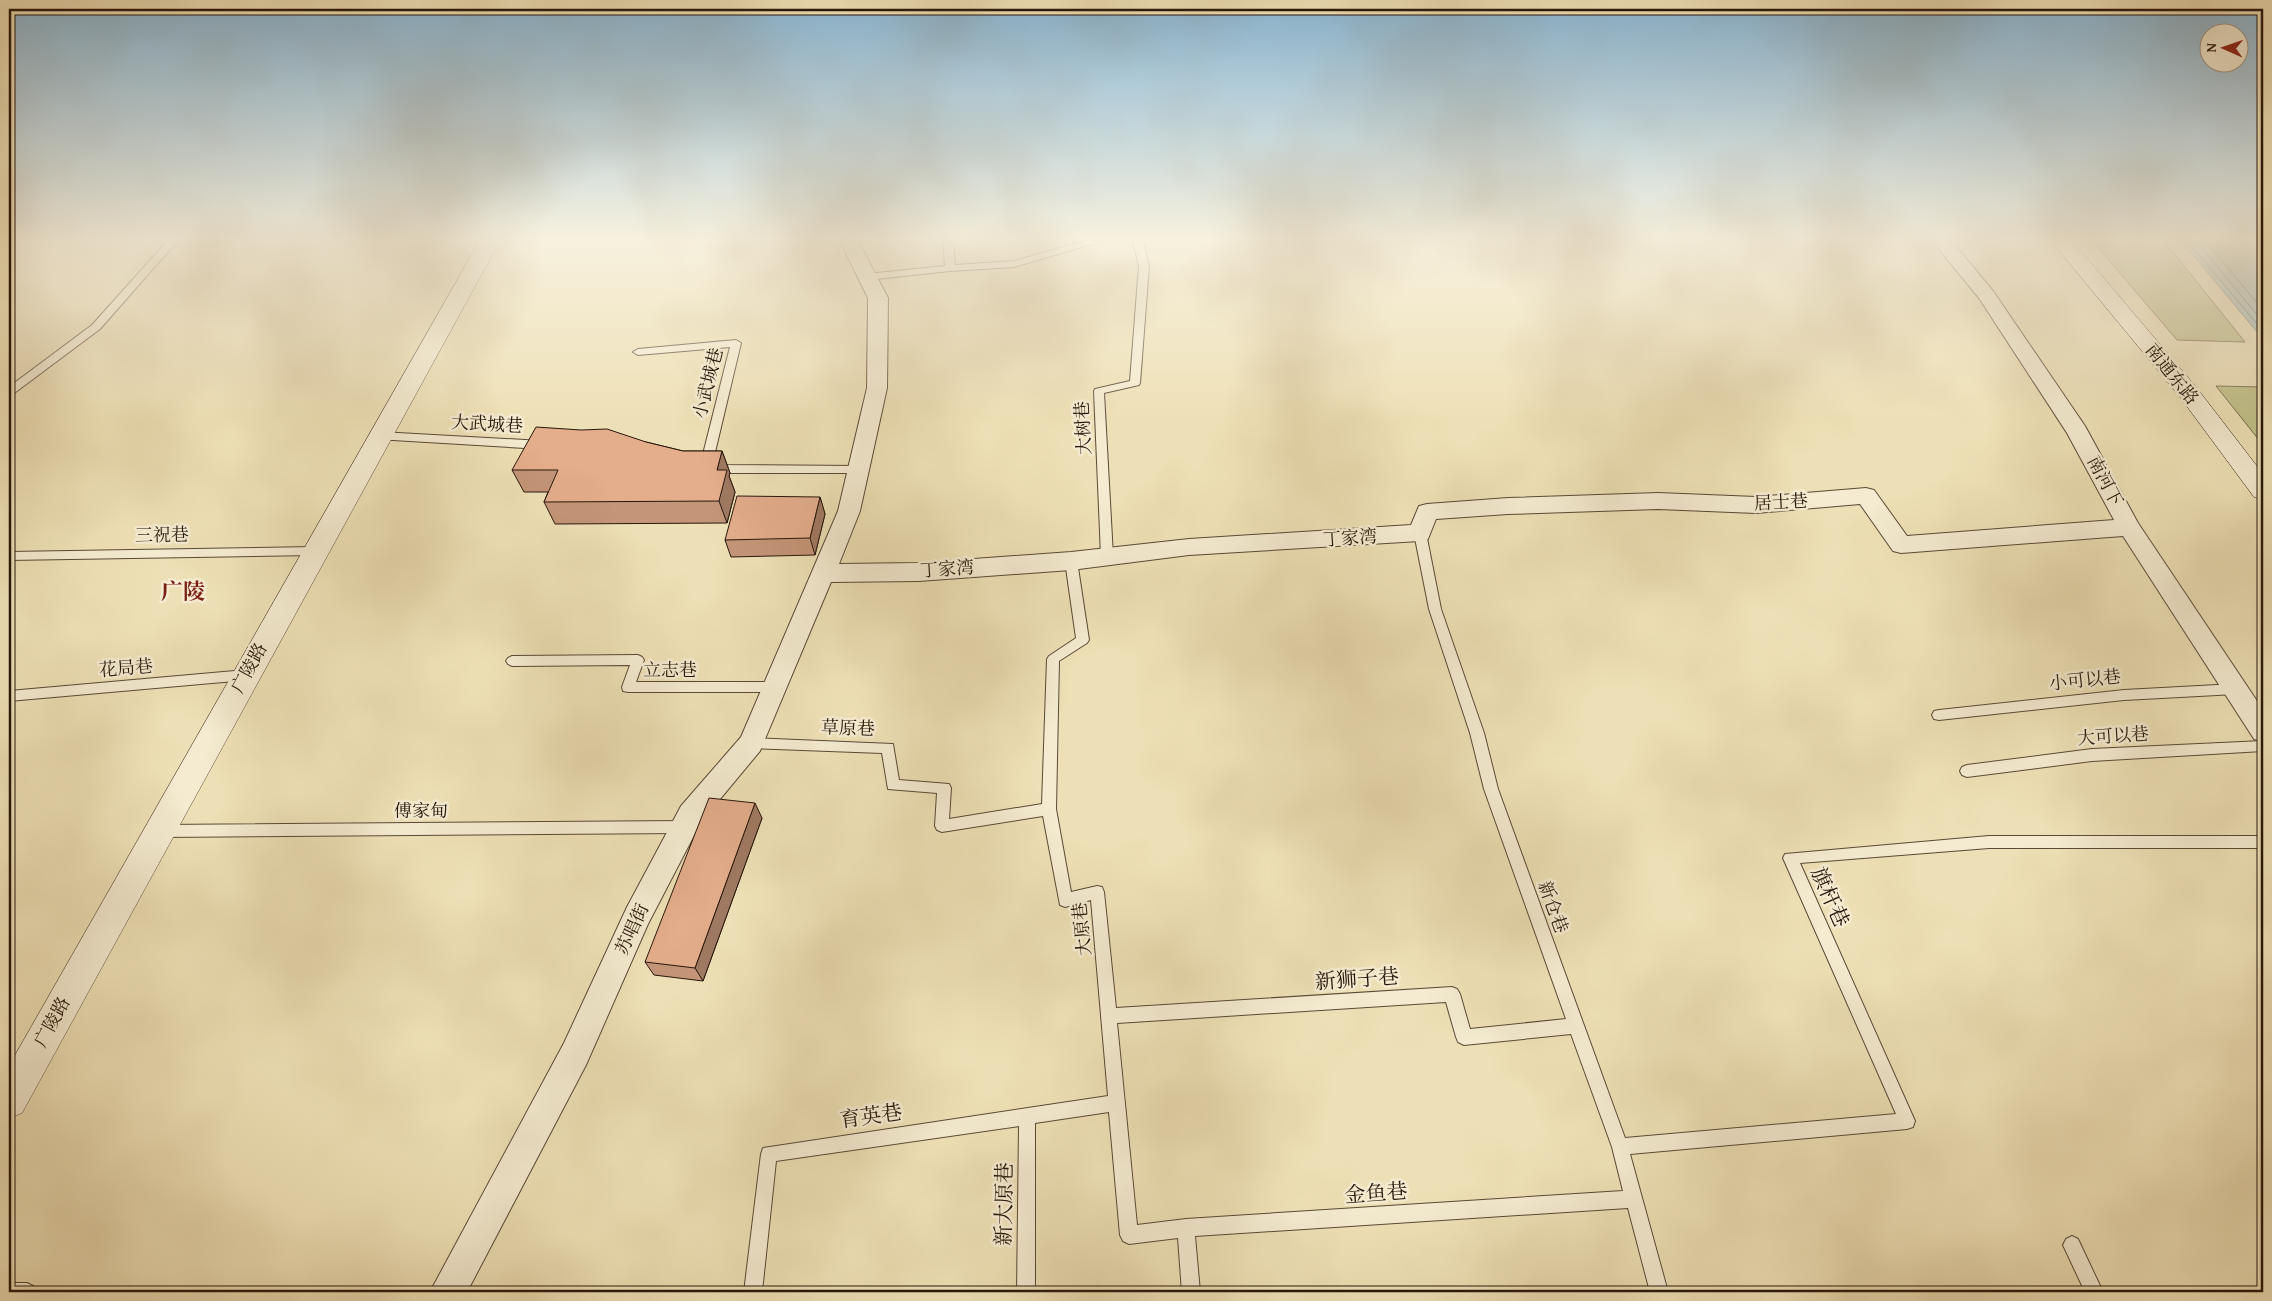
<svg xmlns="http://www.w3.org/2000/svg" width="2272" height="1301" font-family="'Gentium Book Plus','Noto Serif SC',serif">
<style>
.green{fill:#c0c088;stroke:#746c4a}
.water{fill:#9dbbb8;stroke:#6e7973}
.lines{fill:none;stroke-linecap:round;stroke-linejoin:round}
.shore{stroke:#626962;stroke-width:1}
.service-casing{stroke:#594936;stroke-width:2}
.minor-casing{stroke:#594936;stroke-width:2}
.tertiary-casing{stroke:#594936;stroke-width:1}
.secondary-casing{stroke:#27170b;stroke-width:1}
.service{fill:#f4ebd0;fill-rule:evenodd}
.minor{fill:#f4ebd0;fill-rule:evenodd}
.tertiary{fill:#f4ebd0;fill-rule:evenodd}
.secondary{fill:#f4ebd0;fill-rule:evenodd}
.wall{fill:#c49578;stroke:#27170b}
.shaded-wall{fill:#a07962;stroke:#27170b}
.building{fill:#e4ad8c;stroke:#27170b}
.labels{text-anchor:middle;stroke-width:5;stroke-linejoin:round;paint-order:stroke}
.street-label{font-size:18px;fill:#27170b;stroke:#f4ebd0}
.near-street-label{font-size:21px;fill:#27170b;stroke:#f4ebd0}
.district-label{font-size:22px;font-weight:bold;fill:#7a1f14;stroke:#f4ebd0}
</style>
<rect width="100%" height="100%" fill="#eee0b6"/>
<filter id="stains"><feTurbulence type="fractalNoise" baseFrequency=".004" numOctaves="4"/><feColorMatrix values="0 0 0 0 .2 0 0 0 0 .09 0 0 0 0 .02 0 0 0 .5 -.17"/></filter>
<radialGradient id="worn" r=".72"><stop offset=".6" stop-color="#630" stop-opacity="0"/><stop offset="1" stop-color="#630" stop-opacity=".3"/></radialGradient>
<path class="green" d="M2089 237H2161L2245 342 2177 340Z
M2216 386 2263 387V445Z"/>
<path class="water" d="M2178 237H2263V339Z"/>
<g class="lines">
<path class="shore" d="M2184 237 2263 331
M2193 237 2263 322
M2202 237 2263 310"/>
<g class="service-casing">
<path id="service" d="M171 237H181L100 329 13 394 9 395V387L92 325Z
M943 237H953L955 265 1014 261 1089 240 1090 237H1098L1099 242 1014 267 950 271 867 280 862 277 867 274 945 266Z
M1132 237H1142L1149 266 1140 383 1139 385 1104 393 1113 556 1107 560 1101 556 1094 391 1095 389 1130 381 1139 266Z
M736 340 741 343 712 465 859 466 865 470 863 473H712L700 466 730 347 638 355 633 352 638 349Z
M380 432 542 441 547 445 542 449 376 439 375 436 376 433Z
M1420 529 1426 533 1441 609 1484 733 1498 789 1625 1138 1896 1114 1783 858 1785 854 1989 836H2263V848H1989L1800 863 1915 1121 1913 1127 1907 1129 1630 1154 1668 1292H1650L1628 1208 1195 1236 1200 1292H1182L1178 1238 1129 1244 1123 1241 1120 1235 1109 1112 1035 1123V1292H1017L1019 1126 776 1161 762 1292H744L761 1154 763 1148 1108 1096 1091 900 1065 907 1060 905 1043 816 942 832 937 830 935 826 937 793 888 789 882 753 751 748 746 747 744 743 746 739 751 738 893 744 899 780 949 784 951 788 949 819 1042 804 1047 659 1049 656 1076 638 1065 561 1067 558 1071 557 1077 561 1089 640 1087 643 1059 661 1056 809 1071 892 1097 886 1102 887 1104 892 1116 1008 1452 987 1457 989 1460 994 1470 1029 1566 1019 1484 789 1470 733 1429 609 1414 533ZM1446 1002 1456 1037 1458 1042 1464 1045 1571 1034 1612 1147 1623 1191 1186 1219 1137 1225 1117 1023Z
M315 547 321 551 315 555 9 560V552Z
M638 655 642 657 644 660 636 682H776L781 683 782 687 781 691 776 692H628L623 691 622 687 630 665 512 666 508 664 506 661 508 658 512 656Z
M246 670 250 671 252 675 250 679 246 680 9 701V691Z
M2236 684 2241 685 2242 689 2241 693 2236 694 2124 700 1939 720 1934 719 1932 715 1934 711 1939 710 2124 690Z
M2263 741V751L2092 761 1967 777 1962 775 1960 771 1962 767 1967 765 2092 749Z
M684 821 689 823 691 827 689 831 684 833 160 837 155 835 153 831 155 827 160 825Z
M2072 1236 2078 1239 2103 1292H2085L2063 1245 2066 1239Z
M9 1283H27L33 1286 36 1292H9Z"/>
</g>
<g class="minor-casing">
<path id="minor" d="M838 237H856L888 298 887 388 860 511 839 564 919 563 1071 552 1189 539 1411 525 1419 506 1427 504 1508 498 1658 493 1756 497 1866 488 1874 490 1907 536 2114 520 2067 433 1979 298 1929 237H1948L1993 291 2085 426 2138 523 2263 710V742L2254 739 2123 536 1901 553 1893 551 1860 504 1756 513 1658 509 1508 514 1436 519 1428 539 1420 541 1189 555 1071 570 919 581 831 582 760 751 701 822 648 924 586 1065 467 1292H430L564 1043 627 907 681 806 741 737 838 511 867 388 868 298Z"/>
</g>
<g class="tertiary-casing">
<path id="tertiary" d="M482 237H502L22 1113 9 1118V1066Z"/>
</g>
<g class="secondary-casing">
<path id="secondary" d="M2048 237H2069L2196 387 2263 474V500L2254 497 2180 397Z"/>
</g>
<use href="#service" class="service"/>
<use href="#minor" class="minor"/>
<use href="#tertiary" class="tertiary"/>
<use href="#secondary" class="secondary"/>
</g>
<path class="wall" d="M646 442 683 451H722L730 473 729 476 735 492 727 523 555 524 544 502 548 492H524L512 470Z
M820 497 825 514 815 555 731 557 725 540Z
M762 818 703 981 654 975 645 962Z"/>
<path class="shaded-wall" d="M722 451 730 473 729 476 735 492 727 523 719 501 717 470Z
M820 497 825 514 815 555 810 538Z
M755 803 762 818 703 981 695 968Z"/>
<path class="building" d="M536 427 581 430 607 429 646 442 683 451H722L717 470H727L719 501 544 502 558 470H512Z
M737 496 820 497 810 538 725 540Z
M709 798 755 803 695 968 645 962Z"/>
<linearGradient id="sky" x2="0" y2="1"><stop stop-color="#8ab7d5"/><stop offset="0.57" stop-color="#f7f1de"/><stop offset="1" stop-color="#f7f1de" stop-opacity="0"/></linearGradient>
<rect width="2272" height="419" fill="url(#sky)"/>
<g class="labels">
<g class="street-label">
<text transform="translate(2172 374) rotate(51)" y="6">南通东路</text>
<text transform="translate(708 383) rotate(-76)" y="6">小武城巷</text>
<text transform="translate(487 424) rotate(3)" y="6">大武城巷</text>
<text transform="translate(1083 428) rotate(-93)" y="6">大树巷</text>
<text transform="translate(2105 481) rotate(62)" y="6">南河下</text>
<text transform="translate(1781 502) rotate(-3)" y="6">居士巷</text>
<text transform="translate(162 535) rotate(-1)" y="6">三祝巷</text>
<text transform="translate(1350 538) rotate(-4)" y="6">丁家湾</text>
<text transform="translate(947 569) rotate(-4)" y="6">丁家湾</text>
<text transform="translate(126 668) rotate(-5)" y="6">花局巷</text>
<text transform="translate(249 668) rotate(-61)" y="6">广陵路</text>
<text x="670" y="676">立志巷</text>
<text transform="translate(2085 680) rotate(-6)" y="6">小可以巷</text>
<text transform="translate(848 728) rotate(2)" y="6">草原巷</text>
<text transform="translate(2113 736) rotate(-4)" y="6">大可以巷</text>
<text x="421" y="817">傅家甸</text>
<text transform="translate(1553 907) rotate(70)" y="6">新仓巷</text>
<text transform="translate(632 929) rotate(-65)" y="6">苏唱街</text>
<text transform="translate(1082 929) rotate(-96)" y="6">大原巷</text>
<text transform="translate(52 1022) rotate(-61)" y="6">广陵路</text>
</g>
<g class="near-street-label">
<text transform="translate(1830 897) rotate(66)" y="7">旗杆巷</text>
<text transform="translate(1357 979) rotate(-4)" y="7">新狮子巷</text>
<text transform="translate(871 1116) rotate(-8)" y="7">育英巷</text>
<text transform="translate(1376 1193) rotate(-4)" y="7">金鱼巷</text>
<text transform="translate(1004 1204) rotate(-89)" y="7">新大原巷</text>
</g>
<g class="district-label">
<text x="183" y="599">广陵</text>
</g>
</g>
<rect width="2272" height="1301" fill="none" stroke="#eee0b6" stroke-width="30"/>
<rect x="10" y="10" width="2252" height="1281" fill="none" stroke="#27170b" stroke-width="2.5"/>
<rect x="15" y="15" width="2242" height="1271" fill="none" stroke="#27170b"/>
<g transform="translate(2224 48) rotate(272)"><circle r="24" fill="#f4ebd0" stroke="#a29681"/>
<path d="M0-4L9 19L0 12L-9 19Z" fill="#8f2418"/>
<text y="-8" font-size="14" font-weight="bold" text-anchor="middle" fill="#27170b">N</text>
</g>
<rect width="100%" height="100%" filter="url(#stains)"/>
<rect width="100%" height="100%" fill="url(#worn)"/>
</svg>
